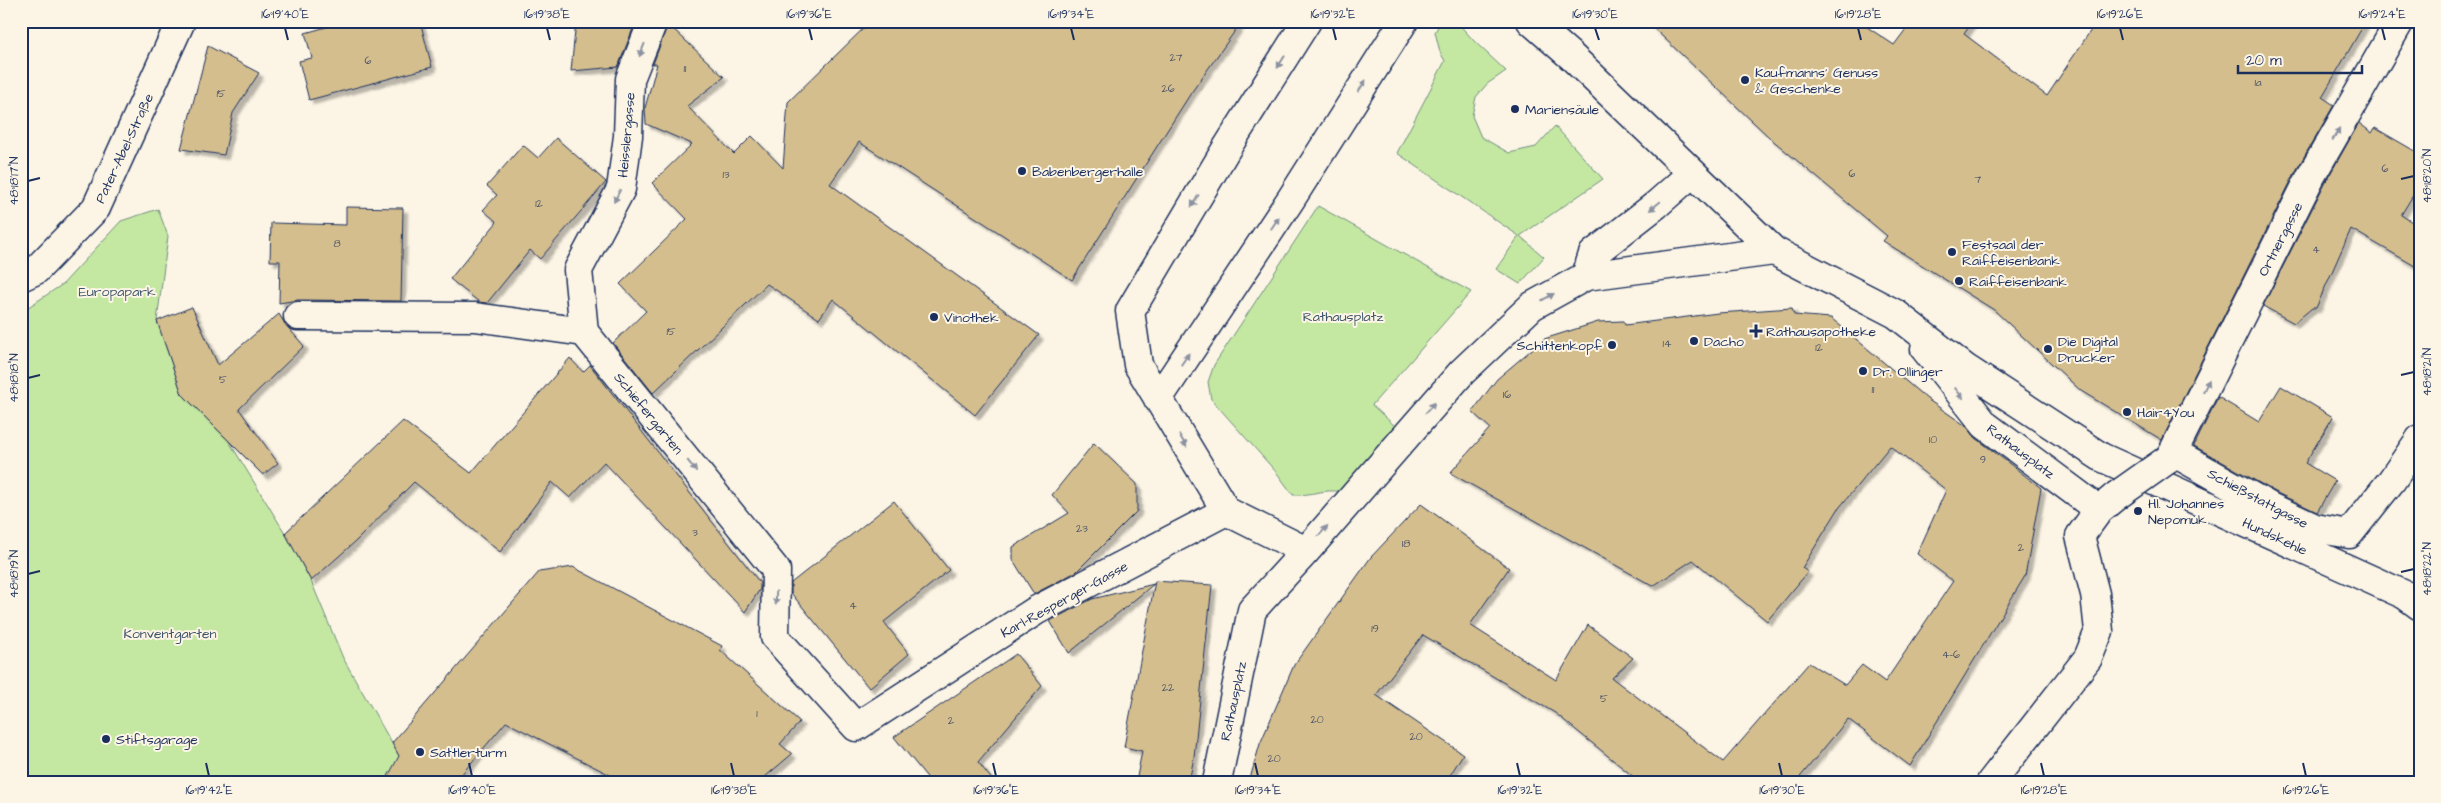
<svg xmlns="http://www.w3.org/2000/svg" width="2441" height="803" font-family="'Architects Daughter',sans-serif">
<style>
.green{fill:#c4e8a1;stroke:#708c80}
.building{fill:#d5be8d;stroke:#1b2f5e;filter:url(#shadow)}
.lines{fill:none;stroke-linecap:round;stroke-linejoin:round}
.minor-casing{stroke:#1b2f5e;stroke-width:31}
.minor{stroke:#fcf5e5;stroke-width:28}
.minor-bridge-casing{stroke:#1b2f5e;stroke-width:31;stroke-linecap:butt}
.minor-bridge{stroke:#fcf5e5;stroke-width:28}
.oneway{fill:#8c92a2}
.ticks{fill:none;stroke:#1b2f5e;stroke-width:2}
.poi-dot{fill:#1b2f5e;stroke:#fcf5e5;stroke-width:2}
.labels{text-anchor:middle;stroke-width:4;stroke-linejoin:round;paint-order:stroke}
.number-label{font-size:11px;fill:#4a536a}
.poi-label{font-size:14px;fill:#1b2f5e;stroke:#fcf5e5;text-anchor:start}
.street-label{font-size:14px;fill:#1b2f5e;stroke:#fcf5e5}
.park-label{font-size:14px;fill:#3d546b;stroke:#fcf5e5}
.neatline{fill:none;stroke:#1b2f5e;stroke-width:2}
.ticks-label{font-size:12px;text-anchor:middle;fill:#1b2f5e}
</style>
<defs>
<filter id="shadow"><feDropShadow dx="4.5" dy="4.5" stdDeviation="1" flood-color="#0004"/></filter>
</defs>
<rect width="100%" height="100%" fill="#fcf5e5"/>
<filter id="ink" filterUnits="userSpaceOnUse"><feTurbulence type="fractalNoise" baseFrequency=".02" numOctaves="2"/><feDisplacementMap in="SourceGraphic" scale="10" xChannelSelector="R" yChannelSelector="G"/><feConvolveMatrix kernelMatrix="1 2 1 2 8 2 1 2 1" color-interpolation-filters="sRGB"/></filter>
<g filter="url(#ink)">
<path class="green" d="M1441 21H1456L1475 42 1506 71 1487 84 1476 97 1472 116 1481 137 1509 153 1536 147 1555 126 1603 179 1520 236 1544 257 1520 284 1496 269 1519 236 1397 153 1445 61 1440 52 1435 32Z
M1318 206 1471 292 1372 405 1396 427 1342 492C1325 488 1310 496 1293 495L1277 473 1211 399 1208 382 1214 365Z
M158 209 168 236 157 321 182 394 227 438 285 533 311 581 343 658 402 761 386 782H21V312L63 284 121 221Z"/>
<path class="building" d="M348 21H420L432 67 309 100 299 61 312 58 305 33Z
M576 21H636L618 67 571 71Z
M871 21H1242L1191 93 1072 280 859 142 830 184 1039 335 975 415 833 299 819 319 767 284 653 393 613 343 646 311 620 284 687 219 652 183 692 144 646 124 645 108 657 64H653L668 24 724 77 687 106 734 154 752 136 783 168 788 102Z
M1646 21H1858L1894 45 1912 21H1973L1964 34 2047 96 2097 21H2366L2322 97 2334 105 2297 169 2162 440 2081 391 1994 310 1883 241 1887 236 1770 138Z
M208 46 259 73 233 113 224 155 181 149Z
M2359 123 2372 133 2375 128 2420 154V184L2401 215 2420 227V269L2351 229 2316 308H2312L2294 323 2263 306 2325 183Z
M556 138 606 182 540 259 530 250 487 303 479 302 450 279 497 222 483 210 497 195 487 186 523 145 538 158Z
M346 207 403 208 401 301 298 300 279 303 280 261H270L271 223 346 225Z
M192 307 218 365 279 314 285 324 304 346 239 409 278 463 263 475 182 394 157 321Z
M1792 308 1794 315 1831 318 1927 399 1966 426 1976 438 2041 488 2025 576 1910 766 1848 719 1796 782H1640L1555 713 1423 635 1376 695 1463 754 1446 782H1249L1260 744 1294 665 1371 557 1421 504 1509 568 1470 625 1556 680 1588 625 1633 658 1612 678 1723 762 1809 663 1845 685 1862 665 1885 682 1953 581 1917 554 1946 490 1890 446 1839 508 1802 568 1808 572 1767 621 1693 560 1653 586 1450 473 1490 428 1472 412 1497 379 1544 339 1598 322 1623 321 1625 325 1718 313Z
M570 358 583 372 590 365 760 583V589L745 612 604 462 570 498 552 482 500 552 414 482 356 541 311 581 285 533 403 421 471 473Z
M2281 386 2333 417 2305 463 2335 481 2317 512 2279 494 2194 446 2218 397 2259 422Z
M1094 443 1137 484V511L1076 572 1034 594 1013 560V547L1069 513 1052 495Z
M894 501 949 570 884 622 909 654 869 688 791 593V583Z
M573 567 722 646 720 650 800 722 780 744 792 754 759 782H624L506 722 455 782H385L399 756 392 743 539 572Z
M1155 581 1212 585 1194 757 1189 782H1136L1142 751 1124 747Z
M1154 584 1069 653 1050 621 1092 599Z
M1016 654 1042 686 978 762 994 782H931L894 737Z"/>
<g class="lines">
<g class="minor-casing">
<path id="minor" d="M1307 21 1228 146 1130 311 1138 365 1226 511 1306 551 1462 372 1532 306 1586 276 1774 251
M1531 21 1571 56 1774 251 1896 314 1965 368 2101 457 2405 595 2420 606
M1586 276 1593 254 1656 205 1691 174
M21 277 36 270 96 208 181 21
M298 316 475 317 584 332 776 570 775 637 856 727 1037 610 1226 511
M584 332 578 270 621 189 628 136 630 79 653 21
M1925 349 1985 425 2099 510
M1158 399 1291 199 1404 21
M2173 452 2272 508 2315 528 2349 534 2392 480 2420 439
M2167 460 2173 452 2311 176 2400 21
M1217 782 1252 610 1306 551
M1991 782 2088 658 2099 631 2095 594 2080 536 2099 510 2116 496"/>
</g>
<use href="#minor" class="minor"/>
<g class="minor-bridge-casing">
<path id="minor-bridge" d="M2116 496 2167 460"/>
</g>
<use href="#minor-bridge" class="minor-bridge"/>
</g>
<defs><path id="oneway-solid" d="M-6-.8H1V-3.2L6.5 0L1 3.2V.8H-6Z" transform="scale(1.25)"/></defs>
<g class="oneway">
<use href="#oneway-solid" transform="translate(642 50) rotate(112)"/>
<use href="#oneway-solid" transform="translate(1281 62) rotate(122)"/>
<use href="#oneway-solid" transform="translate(1362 86) rotate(-57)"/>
<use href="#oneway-solid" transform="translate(2336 134) rotate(-60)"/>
<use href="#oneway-solid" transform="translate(617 196) rotate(117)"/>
<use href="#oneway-solid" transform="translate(1195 201) rotate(121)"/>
<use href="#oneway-solid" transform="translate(1655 206) rotate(141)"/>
<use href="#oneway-solid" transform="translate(1275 223) rotate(-56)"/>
<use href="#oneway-solid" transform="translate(1548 297) rotate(-29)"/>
<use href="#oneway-solid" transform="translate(1185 359) rotate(-56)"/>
<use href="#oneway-solid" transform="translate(2206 386) rotate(-63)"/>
<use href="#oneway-solid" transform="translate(1959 393) rotate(51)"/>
<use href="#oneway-solid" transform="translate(1430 408) rotate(-49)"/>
<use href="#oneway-solid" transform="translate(1183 441) rotate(59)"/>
<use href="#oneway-solid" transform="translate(692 466) rotate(51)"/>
<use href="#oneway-solid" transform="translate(1323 531) rotate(-49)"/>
<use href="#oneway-solid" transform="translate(776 598) rotate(91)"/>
</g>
</g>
<path class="ticks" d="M285 28 288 40M547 28 550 40M809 28 812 40M1071 28 1074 40M1333 28 1336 40M1595 28 1599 40M1858 28 1861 40M2120 28 2123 40M2382 28 2385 40M2401 179 2414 176M28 181 40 178M2401 375 2414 372M28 378 40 375M2401 572 2414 569M28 574 40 571M206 763 209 776M469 763 472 776M731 763 734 776M993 763 996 776M1255 763 1258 776M1517 763 1520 776M1779 763 1782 776M2041 763 2044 776M2303 763 2306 776"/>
<g class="poi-dot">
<circle cx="1745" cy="80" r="5"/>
<circle cx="1515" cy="109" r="5"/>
<circle cx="1022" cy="171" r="5"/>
<circle cx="1952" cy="252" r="5"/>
<circle cx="1959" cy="281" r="5"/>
<circle cx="934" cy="317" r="5"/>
<path d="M1753.5 323.5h5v5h5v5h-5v5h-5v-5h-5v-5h5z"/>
<circle cx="1694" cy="341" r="5"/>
<circle cx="1612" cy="345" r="5"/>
<circle cx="2048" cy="349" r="5"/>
<circle cx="1863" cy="371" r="5"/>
<circle cx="2127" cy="412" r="5"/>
<circle cx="2138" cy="511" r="5"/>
<circle cx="106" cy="739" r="5"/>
<circle cx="420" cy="752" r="5"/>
</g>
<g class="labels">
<g class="number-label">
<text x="1176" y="61">27</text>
<text x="368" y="64">6</text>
<text x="685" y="72">11</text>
<text x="2258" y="86">1a</text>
<text x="1168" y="92">26</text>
<text x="221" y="97">15</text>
<text x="2385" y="172">6</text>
<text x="1852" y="177">6</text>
<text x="726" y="178">13</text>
<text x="1978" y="183">7</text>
<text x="539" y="207">12</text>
<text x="337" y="247">8</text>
<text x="2316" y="253">4</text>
<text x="671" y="335">15</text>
<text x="1667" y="347">14</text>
<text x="1819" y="351">12</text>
<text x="223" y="383">5</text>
<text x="1873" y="393">11</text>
<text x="1507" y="398">16</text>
<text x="1933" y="443">10</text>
<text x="1983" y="463">9</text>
<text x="1082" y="532">23</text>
<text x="695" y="536">3</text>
<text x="1406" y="547">18</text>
<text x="2021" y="551">2</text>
<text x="853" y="609">4</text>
<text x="1375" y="632">19</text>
<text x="1951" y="658">4-6</text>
<text x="1168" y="691">22</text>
<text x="1604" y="702">5</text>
<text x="757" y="717">1</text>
<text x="1317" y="723">20</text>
<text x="951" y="724">2</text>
<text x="1416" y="740">20</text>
<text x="1274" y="762">20</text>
</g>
<g class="poi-label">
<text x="1755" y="77">Kaufmanns' Genuss<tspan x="1755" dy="16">&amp; Geschenke</tspan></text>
<text x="1525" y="114">Mariensäule</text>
<text x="1032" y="176">Babenbergerhalle</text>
<text x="1962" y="249">Festsaal der<tspan x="1962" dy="16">Raiffeisenbank</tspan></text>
<text x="1969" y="286">Raiffeisenbank</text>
<text x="944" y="322">Vinothek</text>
<text x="1766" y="336">Rathausapotheke</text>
<text x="1704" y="346">Dacho</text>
<text x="2058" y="346">Die Digital<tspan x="2058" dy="16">Drucker</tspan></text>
<text x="1602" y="350" text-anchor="end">Schittenkopf</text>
<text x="1873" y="376">Dr. Ollinger</text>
<text x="2137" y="417">Hair4You</text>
<text x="2148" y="508">Hl. Johannes<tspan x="2148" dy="16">Nepomuk</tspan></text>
<text x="116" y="744">Stiftsgarage</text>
<text x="430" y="757">Sattlerturm</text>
</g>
<g class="street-label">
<text transform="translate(626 135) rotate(-85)" y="5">Heisslergasse</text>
<text transform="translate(124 148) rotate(-65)" y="5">Pater-Abel-Straße</text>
<text transform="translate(2280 239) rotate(-63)" y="5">Ortnergasse</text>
<text transform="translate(649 413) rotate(51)" y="5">Schiefergarten</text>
<text transform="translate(2021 451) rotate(37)" y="5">Rathausplatz</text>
<text transform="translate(2258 498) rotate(28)" y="5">Schießstattgasse</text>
<text transform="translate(2275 536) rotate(25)" y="5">Hundskehle</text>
<text transform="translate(1064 599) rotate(-29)" y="5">Karl-Resperger-Gasse</text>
<text transform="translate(1233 701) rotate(-78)" y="5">Rathausplatz</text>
</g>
<g class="park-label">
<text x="117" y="296">Europapark</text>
<text x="1343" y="321">Rathausplatz</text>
<text x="170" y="638">Konventgarten</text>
</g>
</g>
<rect width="2441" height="803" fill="none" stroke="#fcf5e5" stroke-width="55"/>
<path d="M2238 65v8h124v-8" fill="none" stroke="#1b2f5e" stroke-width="2.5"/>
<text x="2246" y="65" font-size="15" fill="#1b2f5e" stroke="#fcf5e5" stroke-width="4" paint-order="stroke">20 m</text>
<rect x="28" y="28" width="2386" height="748" class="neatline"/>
<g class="ticks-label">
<text x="285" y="18">16°19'40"E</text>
<text x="547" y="18">16°19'38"E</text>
<text x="809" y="18">16°19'36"E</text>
<text x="1071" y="18">16°19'34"E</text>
<text x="1333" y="18">16°19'32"E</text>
<text x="1595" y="18">16°19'30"E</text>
<text x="1858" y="18">16°19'28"E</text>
<text x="2120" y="18">16°19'26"E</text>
<text x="2382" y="18">16°19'24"E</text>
<text transform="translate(2427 176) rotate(-90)" y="4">48°18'20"N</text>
<text transform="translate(14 181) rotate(-90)" y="4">48°18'17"N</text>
<text transform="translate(2427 372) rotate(-90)" y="4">48°18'21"N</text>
<text transform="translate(14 378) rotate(-90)" y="4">48°18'18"N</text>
<text transform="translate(2427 569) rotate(-90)" y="4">48°18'22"N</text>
<text transform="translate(14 574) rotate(-90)" y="4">48°18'19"N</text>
<text x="209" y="794">16°19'42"E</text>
<text x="472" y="794">16°19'40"E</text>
<text x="734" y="794">16°19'38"E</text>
<text x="996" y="794">16°19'36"E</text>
<text x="1258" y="794">16°19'34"E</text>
<text x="1520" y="794">16°19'32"E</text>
<text x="1782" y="794">16°19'30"E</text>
<text x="2044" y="794">16°19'28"E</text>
<text x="2306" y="794">16°19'26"E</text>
</g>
</svg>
